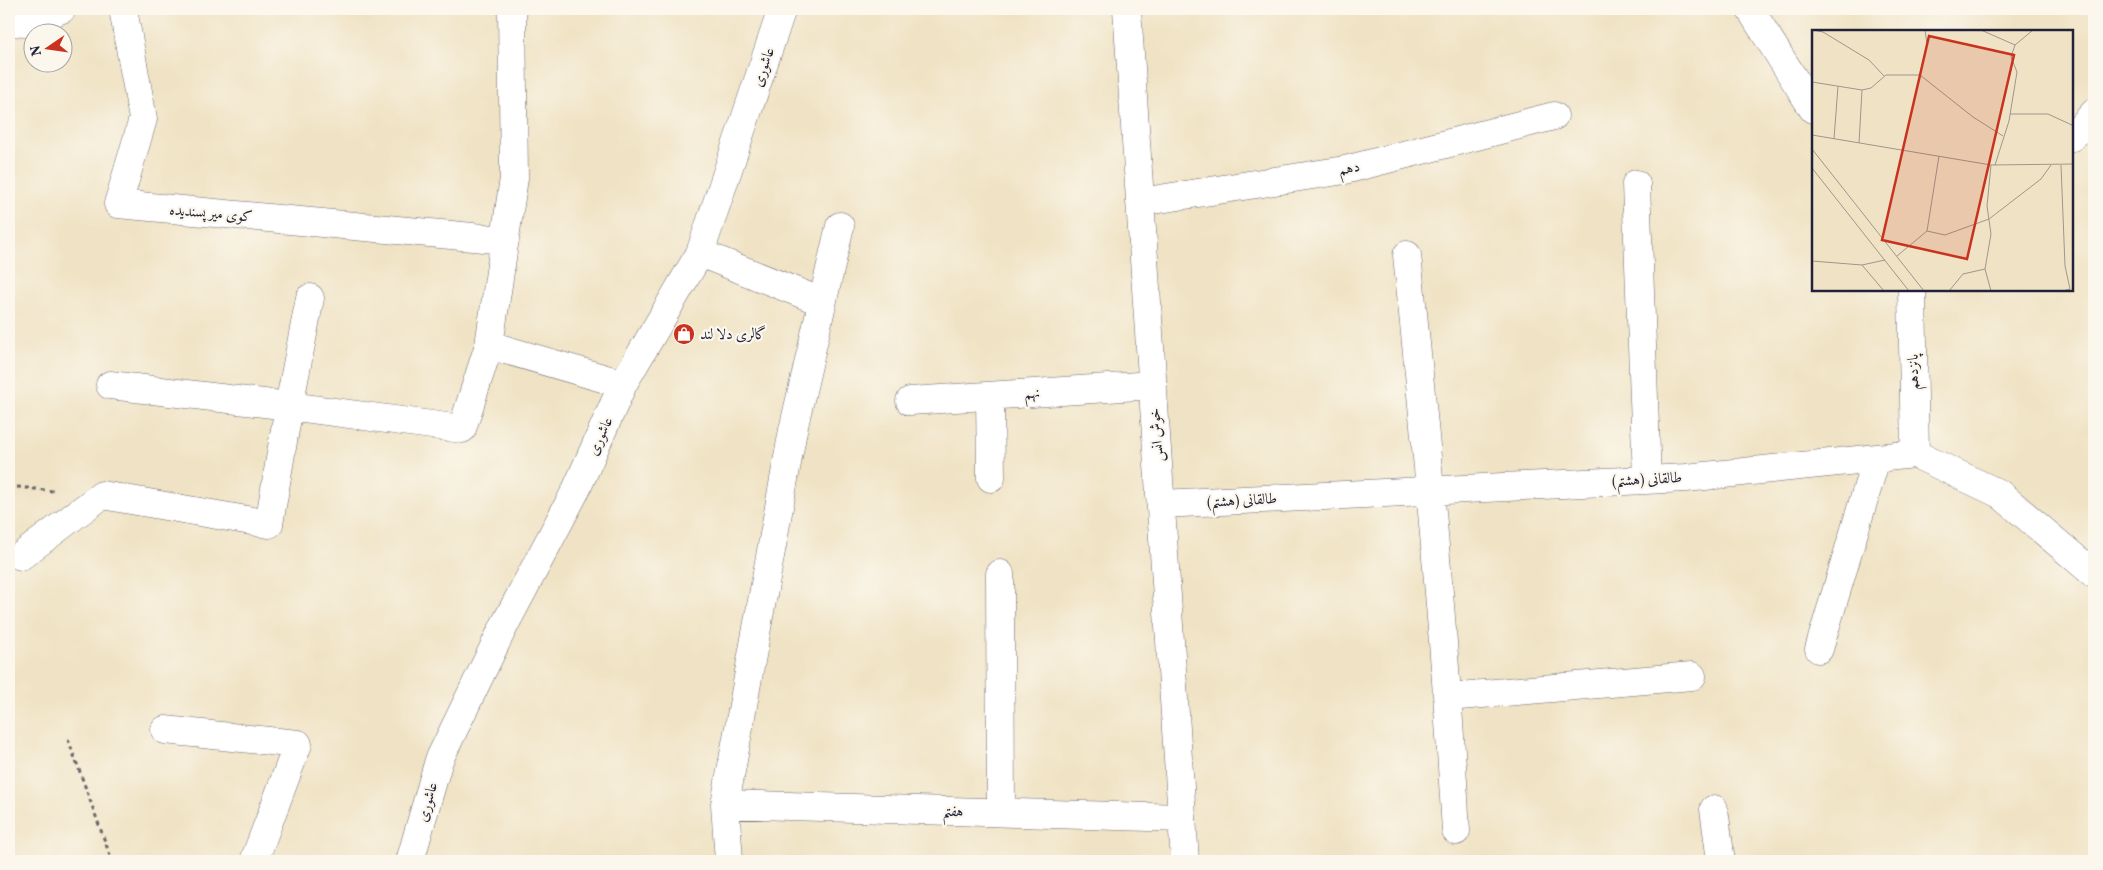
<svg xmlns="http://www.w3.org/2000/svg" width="2103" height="870" font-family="Vollkorn,Amiri,serif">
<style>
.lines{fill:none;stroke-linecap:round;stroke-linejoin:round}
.minor-casing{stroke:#6a666b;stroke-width:29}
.path{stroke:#6a666b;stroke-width:3;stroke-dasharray:4 4;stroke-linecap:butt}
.minor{stroke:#fff;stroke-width:28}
.labels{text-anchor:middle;stroke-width:4.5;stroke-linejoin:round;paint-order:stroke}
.street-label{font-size:15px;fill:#22223b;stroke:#fbf7ec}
.poi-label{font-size:15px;fill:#22223b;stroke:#fbf7ec;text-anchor:start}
.inset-road{fill:none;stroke:#9e968e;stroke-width:1}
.view{fill:#c8321e;fill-opacity:0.15;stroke:#c8321e;stroke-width:2.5}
.inset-edge{fill:none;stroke:#22223b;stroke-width:2.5}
</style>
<rect width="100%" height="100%" fill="#fbf7ec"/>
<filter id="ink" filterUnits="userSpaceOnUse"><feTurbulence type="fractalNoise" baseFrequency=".02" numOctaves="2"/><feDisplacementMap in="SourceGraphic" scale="10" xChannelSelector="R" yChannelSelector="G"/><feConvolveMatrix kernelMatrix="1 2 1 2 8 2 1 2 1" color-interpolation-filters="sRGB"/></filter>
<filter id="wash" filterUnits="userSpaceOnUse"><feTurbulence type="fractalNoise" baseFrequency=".0096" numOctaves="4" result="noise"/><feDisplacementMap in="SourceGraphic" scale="20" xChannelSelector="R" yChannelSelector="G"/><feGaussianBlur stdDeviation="1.12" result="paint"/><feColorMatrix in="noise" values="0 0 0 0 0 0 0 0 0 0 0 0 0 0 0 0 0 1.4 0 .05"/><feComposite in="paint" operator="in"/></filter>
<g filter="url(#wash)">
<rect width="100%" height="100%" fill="#f0e3c5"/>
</g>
<g filter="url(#ink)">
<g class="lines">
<g class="minor-casing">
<path id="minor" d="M123 9 143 119 118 204 505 240
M1127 9 1185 861
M1750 9 1813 109
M9 22 26 23 62 9
M2072 137 2094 113
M1636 184 1647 479
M1140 202 1345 170 1554 116
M700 253 822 302
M1407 255C1427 447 1445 638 1456 831
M1912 290 1915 454
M489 345 623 384
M110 385 289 406 462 429 489 345 514 178 512 9
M990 396 991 478
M910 401 1153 385
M1161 504 1686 478 1915 454 2000 494 2094 574
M21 556 102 495 269 524 289 406 310 298
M1000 574 1001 812
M1819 649 1876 459
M1448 697 1692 676
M165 730 298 744 254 861
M725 804 1182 818
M1714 809 1721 861
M410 861 439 760 504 626 576 490 623 384 700 253 782 9
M729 861 725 804 793 430 840 226"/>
</g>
<path class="path" d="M9 486 53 491
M68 739 112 861"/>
<use href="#minor" class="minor"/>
</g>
</g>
<defs>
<g id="shop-disc" transform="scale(1.125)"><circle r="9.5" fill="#c8321e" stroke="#fbf7ec"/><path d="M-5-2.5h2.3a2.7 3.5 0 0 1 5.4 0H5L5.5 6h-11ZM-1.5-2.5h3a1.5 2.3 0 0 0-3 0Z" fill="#fff"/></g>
</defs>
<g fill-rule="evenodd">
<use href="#shop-disc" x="684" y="334"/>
</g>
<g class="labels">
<g class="street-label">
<text transform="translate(763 67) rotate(-71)" y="5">عاشوری</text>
<text transform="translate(1349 168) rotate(-12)" y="5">دهم</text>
<text transform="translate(211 213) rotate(5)" y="5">کوی میر پسندیده</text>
<text transform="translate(1913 372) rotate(-91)" y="5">پانزدهم</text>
<text transform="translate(1032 393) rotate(-4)" y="5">نهم</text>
<text transform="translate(1156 435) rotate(-94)" y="5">خوش انس</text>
<text transform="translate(600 436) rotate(-66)" y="5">عاشوری</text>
<text transform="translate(1647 479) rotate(-3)" y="5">طالقانی (هشتم)</text>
<text transform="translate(1242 500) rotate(-3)" y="5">طالقانی (هشتم)</text>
<text transform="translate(427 802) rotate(-74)" y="5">عاشوری</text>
<text transform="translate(953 811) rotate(2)" y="5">هفتم</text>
</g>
<g class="poi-label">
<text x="700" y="339">گالری دلا لند</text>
</g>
</g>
<g transform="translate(1812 30)">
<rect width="261" height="261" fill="#f0e3c5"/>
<path class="inset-road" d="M1 0 11 2 57 30 72 46M169 0 203 15M108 45 115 14 113 0M0 52 50 60 59 58 74 45H108L161 87 191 106M198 84H236L262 96M0 105 179 135 262 134M22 109 26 56M47 113 50 60M0 119 112 261M183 135 197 91 205 42 199 27 203 15 221 0M249 135 253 236 258 259 251 261M0 138 97 261M115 201 133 205 177 189 229 149 239 135M85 226 115 201 127 126M0 231 50 235 73 230M50 235 72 261M173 239 179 204 175 176 179 135M173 239 179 261M137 261 151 244 173 239"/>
<path class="view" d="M117 6 202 25 155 229 70 210Z"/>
<rect width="261" height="261" class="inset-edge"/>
</g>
<rect width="2103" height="870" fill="none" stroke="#fbf7ec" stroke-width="30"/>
<g transform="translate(48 48) rotate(257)"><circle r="24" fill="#fbf7ec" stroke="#a4a2a5"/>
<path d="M0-4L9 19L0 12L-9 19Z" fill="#c8321e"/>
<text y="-8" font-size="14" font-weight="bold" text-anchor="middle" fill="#22223b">N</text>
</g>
</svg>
